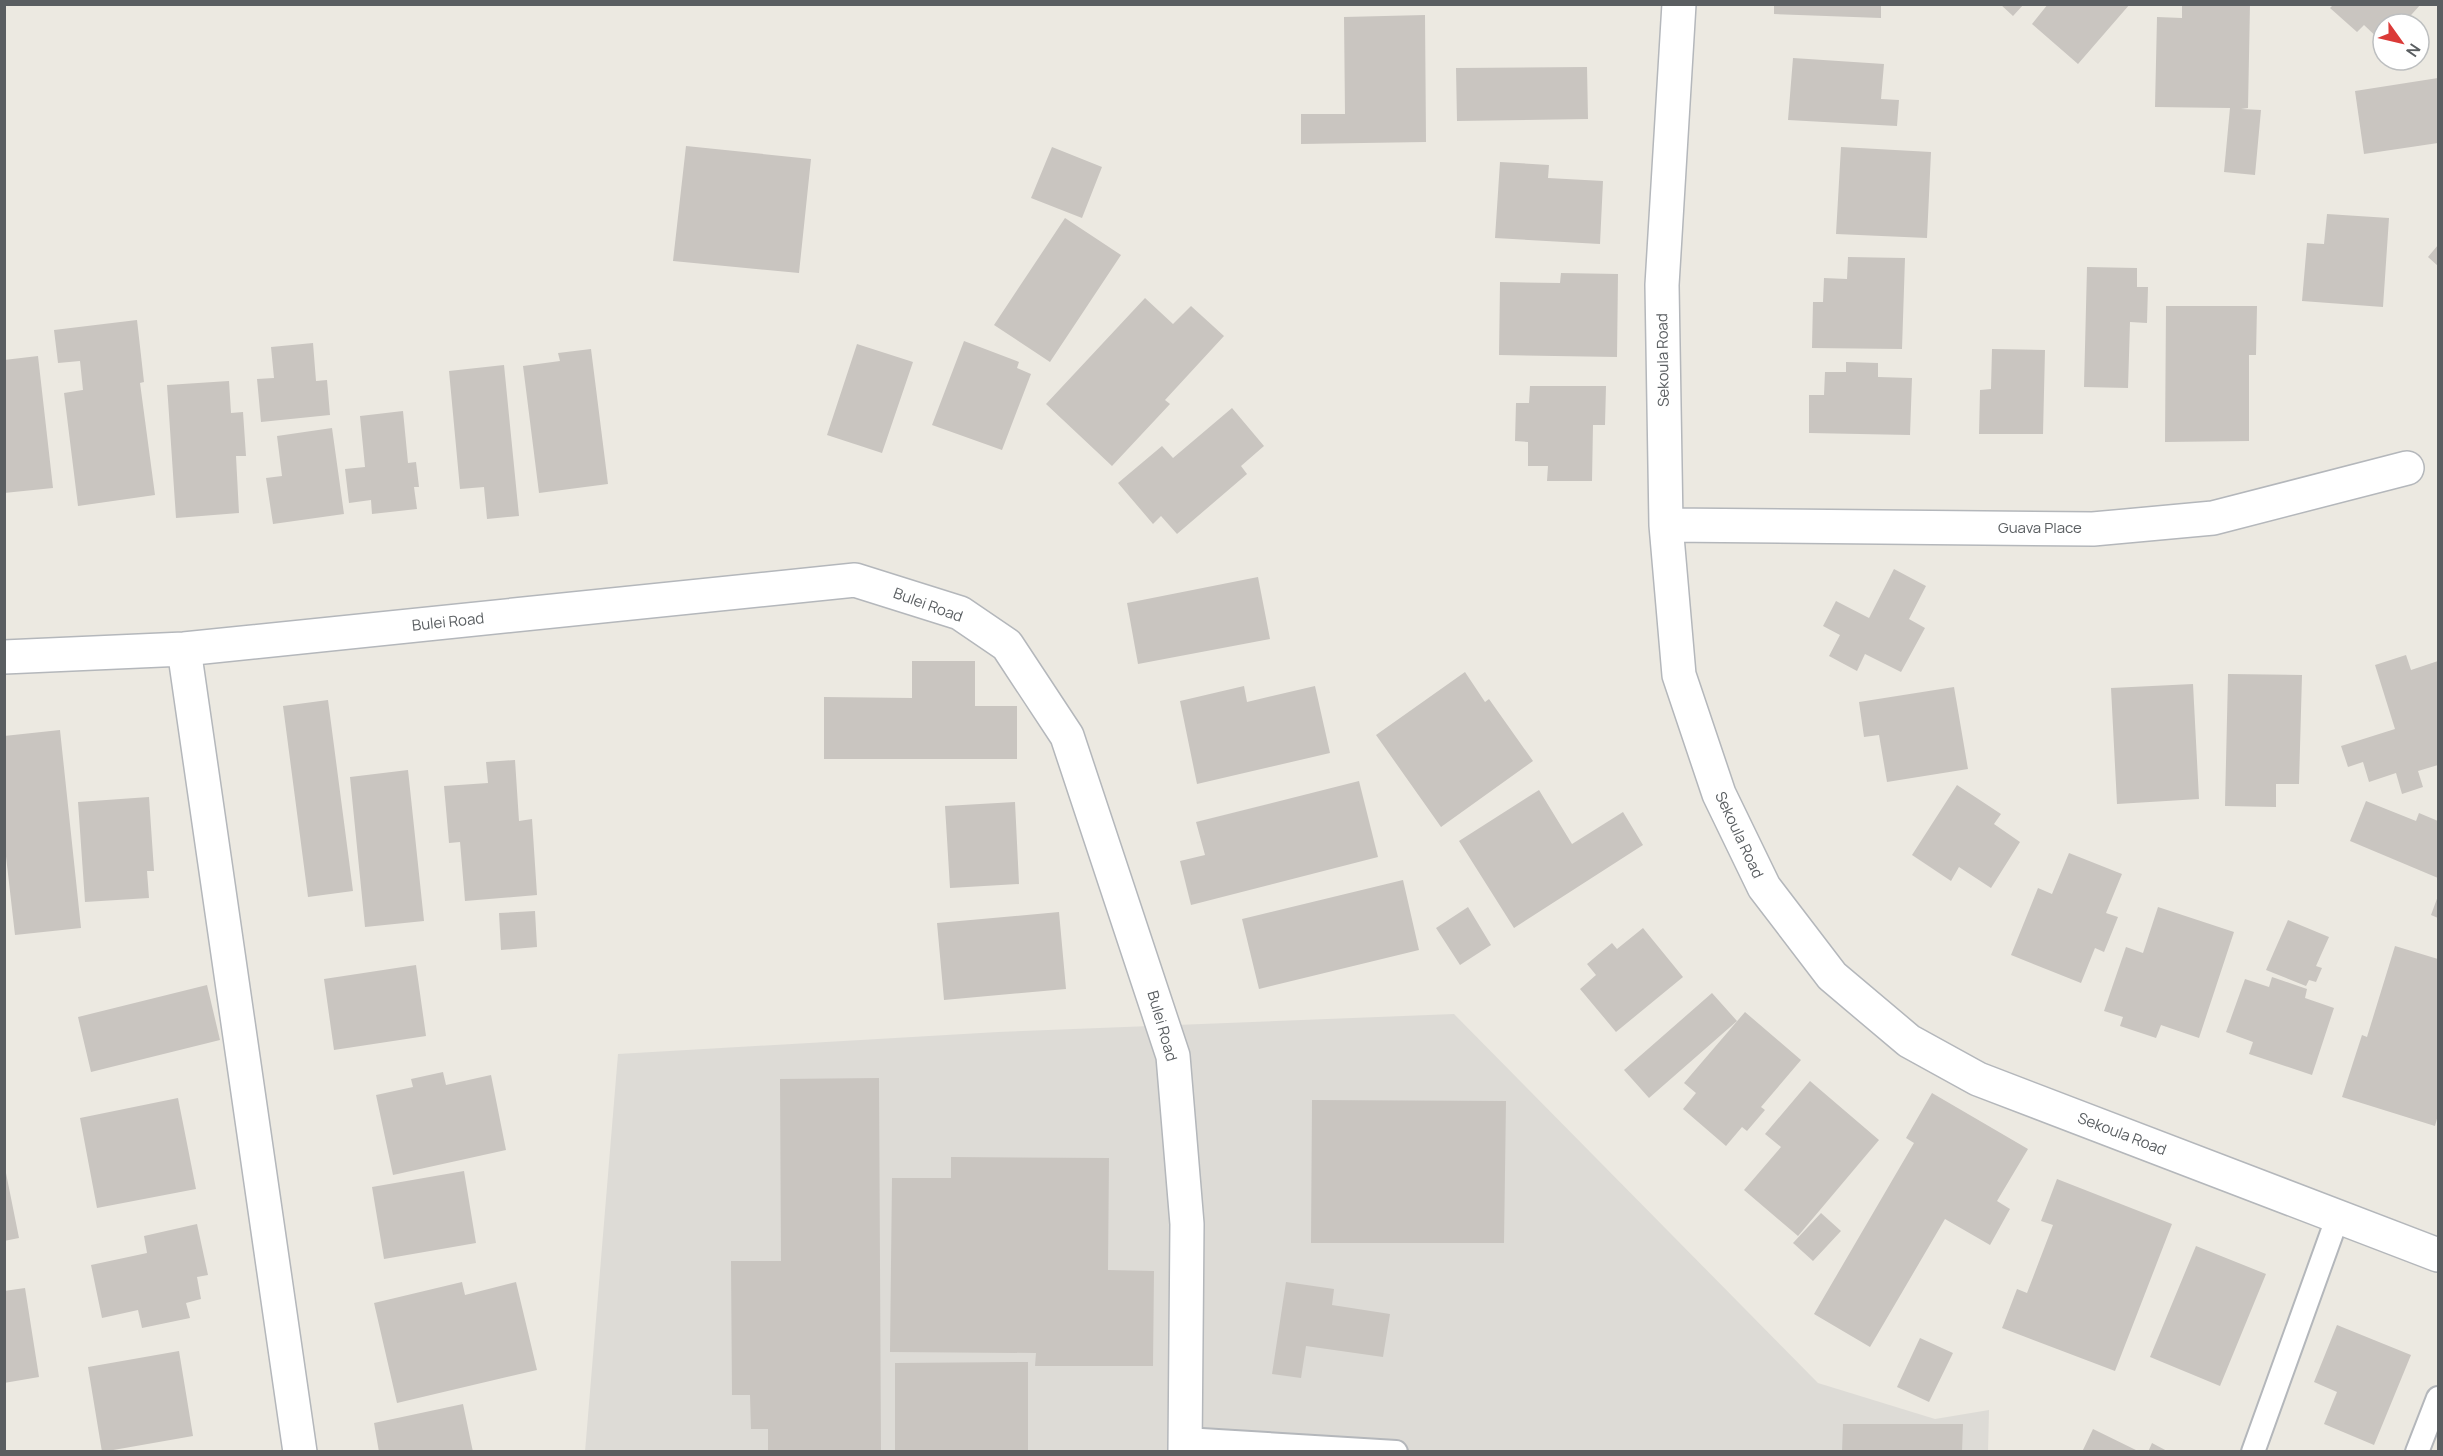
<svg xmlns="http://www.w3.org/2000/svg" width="2443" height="1456" font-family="Manrope,sans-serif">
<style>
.industrial{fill:#dddbd6}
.building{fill:#c9c5c0}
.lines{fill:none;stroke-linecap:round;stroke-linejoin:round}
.service-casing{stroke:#b4b7bb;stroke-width:26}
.minor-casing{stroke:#b4b7bb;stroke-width:36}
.service{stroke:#fff;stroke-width:22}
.minor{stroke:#fff;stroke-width:33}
.labels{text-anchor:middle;stroke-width:6;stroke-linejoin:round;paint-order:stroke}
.street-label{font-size:15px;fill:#5a5e61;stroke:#fff}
</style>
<rect width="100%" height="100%" fill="#ece9e1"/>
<path class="industrial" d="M1454 1014 1818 1383 1935 1419 1989 1410 1988 1452H585L618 1054 998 1032Z"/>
<path class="building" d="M1774 4H1881V18L1774 14Z
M2000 4H2024L2013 16Z
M2048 4H2130L2078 64 2032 24Z
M2182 4H2250L2248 108 2241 109 2261 110 2255 175 2224 172 2230 108 2155 107 2157 17 2182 18Z
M2334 4H2421L2403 24H2383V43L2364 25 2357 32 2330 8Z
M1425 15 1426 142 1301 144V114H1345L1344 17Z
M1793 58 1884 64 1881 99 1899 100 1897 126 1788 120Z
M1587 67 1588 119 1457 121 1456 68Z
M2438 78V143L2364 154 2355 91Z
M686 146 811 159 799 273 673 261Z
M1052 147 1102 167 1082 218 1031 198Z
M1841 147 1931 152 1927 238 1836 234Z
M1500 162 1549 165 1548 178 1603 181 1600 244 1495 238Z
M2327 214 2389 218 2383 307 2302 301 2307 243 2324 244Z
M1065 218 1121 255 1050 362 994 325Z
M2438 245V266L2428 257Z
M1848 257 1905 258 1902 349 1812 348 1813 302H1823L1824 278 1847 279Z
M2087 267 2137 268V287H2148L2147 323 2130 322 2128 388 2084 387Z
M1561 273 1618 274 1617 357 1499 355 1500 282 1560 283Z
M1145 298 1173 324 1191 306 1224 336 1165 400 1170 404 1112 466 1046 404Z
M2166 306H2257L2256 355H2249V441L2165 442Z
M137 320 144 382 140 383 155 495 78 506 64 393 95 388 83 390 80 361 58 363 54 330Z
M964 341 1019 362 1017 368 1031 374 1002 450 932 425Z
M313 343 316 381 327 380 330 415 261 422 257 379 274 378 271 347Z
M857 344 913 362 882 453 827 435Z
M591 349 608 484 539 493 523 366 560 361 558 353Z
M1992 349 2045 350 2043 434H1979L1980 390 1991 389Z
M38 356 53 488 4 493V360Z
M1846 362 1878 363V377L1912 378 1910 435 1809 433V395H1824L1825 372H1846Z
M504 365 519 516 487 519 484 487 460 489 449 371Z
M229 381 231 413 243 412 246 456H236L239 513 176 518 167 385Z
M1530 386H1606L1605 425H1593L1592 481H1547L1548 466H1528V442L1515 441 1516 403H1529Z
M1232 408 1264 446 1241 466 1247 474 1177 534 1161 516 1153 524 1118 483 1162 446 1173 458Z
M403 411 408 463 416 462 419 487H414L417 509 372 514 371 500 349 503 345 469 365 467 360 416Z
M332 428 344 514 273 524 266 478 282 476 277 436Z
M1894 569 1926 586 1909 619 1925 628 1901 672 1865 654 1857 671 1829 656 1840 635 1823 626 1836 601 1869 618Z
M1258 577 1270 639 1138 664 1127 603Z
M2406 655 2411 670 2438 661V765L2418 771 2423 787 2402 794 2396 773 2369 782 2363 762 2348 767 2341 746 2395 729 2375 665Z
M912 661H975V706H1017V759H824V697L912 698Z
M1465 672 1485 702 1489 699 1533 761 1441 827 1376 735Z
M2228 674 2302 675 2299 784H2276V807L2225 806Z
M2193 684 2199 799 2117 804 2111 688Z
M1244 686 1247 702 1315 686 1330 753 1197 784 1180 701Z
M1954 687 1968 769 1887 782 1879 735 1864 737 1859 702Z
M328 700 353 891 308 897 283 706Z
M60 730 81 928 15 935 4 839V736Z
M515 760 519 821 532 819 537 895 465 901 460 842 449 843 444 786 488 783 486 762Z
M408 770 424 921 365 927 350 777Z
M1359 781 1378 857 1191 905 1180 861 1205 855 1196 822Z
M1957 785 2001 814 1994 824 2020 842 1991 888 1959 867 1951 881 1912 855Z
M1539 790 1572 844 1623 812 1643 845 1514 928 1459 841Z
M149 797 154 871H147L149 898 85 902 78 802Z
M2366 801 2416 821 2419 813 2438 821V878L2350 841Z
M1015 802 1019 884 950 888 945 806Z
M2069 853 2122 874 2106 913 2118 917 2104 952 2095 948 2081 983 2011 955 2038 888 2052 894Z
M1403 880 1419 950 1259 989 1242 919Z
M2438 896V918L2431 915Z
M1468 907 1491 945 1460 965 1436 928Z
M2158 907 2234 932 2199 1038 2161 1025 2156 1038 2120 1026 2123 1017 2104 1011 2126 947 2143 953Z
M535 911 537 947 501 950 499 913Z
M1059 912 1066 989 944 1000 937 923Z
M2288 920 2329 937 2316 966 2322 968 2316 982 2309 980 2306 986 2266 970Z
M1643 928 1683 977 1616 1032 1580 989 1596 975 1587 964 1612 943 1617 949Z
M2395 946 2438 959V1115L2435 1126 2342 1097 2362 1035 2367 1037Z
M416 965 426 1036 334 1050 324 979Z
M2272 977 2307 989 2305 998 2334 1008 2312 1075 2249 1054 2253 1042 2226 1032 2245 979 2269 987Z
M207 985 220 1040 91 1072 78 1017Z
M1712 993 1737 1021 1649 1098 1624 1070Z
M1745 1012 1801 1060 1761 1107 1765 1110 1747 1131 1742 1127 1726 1146 1683 1109 1696 1093 1684 1083Z
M443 1072 446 1085 491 1075 506 1150 393 1175 376 1095 413 1087 411 1079Z
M879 1078 881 1452H768V1429H751L750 1395H732L731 1261H781L780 1079Z
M1810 1081 1879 1140 1798 1236 1744 1190 1781 1147 1765 1134Z
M1932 1093 2028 1149 1997 1201 2010 1209 1990 1245 1945 1219 1870 1347 1814 1314 1914 1143 1906 1138Z
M178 1098 196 1189 97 1208 80 1118Z
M1312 1100 1506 1101 1504 1243H1311Z
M951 1157 1109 1158 1108 1270 1154 1271 1153 1366H1035L1036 1353 890 1352 892 1178H951Z
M4 1163 19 1238 4 1241Z
M464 1171 476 1243 384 1259 372 1187Z
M2057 1179 2172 1224 2115 1371 2002 1328 2017 1289 2027 1293 2053 1225 2041 1221Z
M1821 1213 1841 1231 1813 1261 1793 1243Z
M197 1224 208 1275 197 1277 201 1299 186 1303 190 1318 142 1328 138 1310 102 1318 91 1265 147 1253 144 1236Z
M2196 1246 2266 1274 2220 1386 2150 1357Z
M462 1282 465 1295 516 1282 537 1370 397 1403 374 1303Z
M1286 1282 1334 1289 1332 1305 1390 1314 1383 1357 1306 1346 1301 1378 1272 1374Z
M25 1288 39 1377 4 1383V1291Z
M2337 1325 2411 1355 2374 1445 2324 1424 2337 1392 2314 1382Z
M1920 1338 1953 1353 1929 1402 1897 1387Z
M179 1351 193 1436 102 1452 88 1367Z
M1028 1362V1452H895V1363Z
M463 1404 473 1452H379L374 1423Z
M1843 1424H1963L1962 1452H1842Z
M2093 1429 2140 1452H2082Z
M2152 1443 2169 1452H2148Z"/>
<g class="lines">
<g class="service-casing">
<path id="service" d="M1185 1439 1396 1452
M2253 1452 2338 1216
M2417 1452 2438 1398"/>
</g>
<g class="minor-casing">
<path id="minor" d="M1679 4 1662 285 1666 525 1679 675 1719 794 1764 887 1832 976 1909 1041 1978 1079 2438 1255
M1666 525 2093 529 2213 518 2407 468
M184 649 300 1452
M4 657 184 649 855 580 960 613 1007 645 1067 736 1173 1056 1187 1224 1185 1452"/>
</g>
<use href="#service" class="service"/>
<use href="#minor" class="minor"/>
</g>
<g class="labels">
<g class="street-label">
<text transform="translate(1663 360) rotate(-91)" y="5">Sekoula Road</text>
<text x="2040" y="533">Guava Place</text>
<text transform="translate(928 605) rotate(20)" y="5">Bulei Road</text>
<text transform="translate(448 622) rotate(-6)" y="5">Bulei Road</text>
<text transform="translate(1739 835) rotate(65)" y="5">Sekoula Road</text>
<text transform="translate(1162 1026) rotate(74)" y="5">Bulei Road</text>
<text transform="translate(2122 1134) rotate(21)" y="5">Sekoula Road</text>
</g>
</g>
<rect width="2443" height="1456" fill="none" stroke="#5a5e61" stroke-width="12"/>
<g transform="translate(2401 42) rotate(124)"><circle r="28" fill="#ffffff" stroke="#bdbfc0" stroke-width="1.5"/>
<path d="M0-4.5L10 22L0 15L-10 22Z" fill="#db3a38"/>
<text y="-9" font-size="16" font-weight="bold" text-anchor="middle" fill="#5a5e61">N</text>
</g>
</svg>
